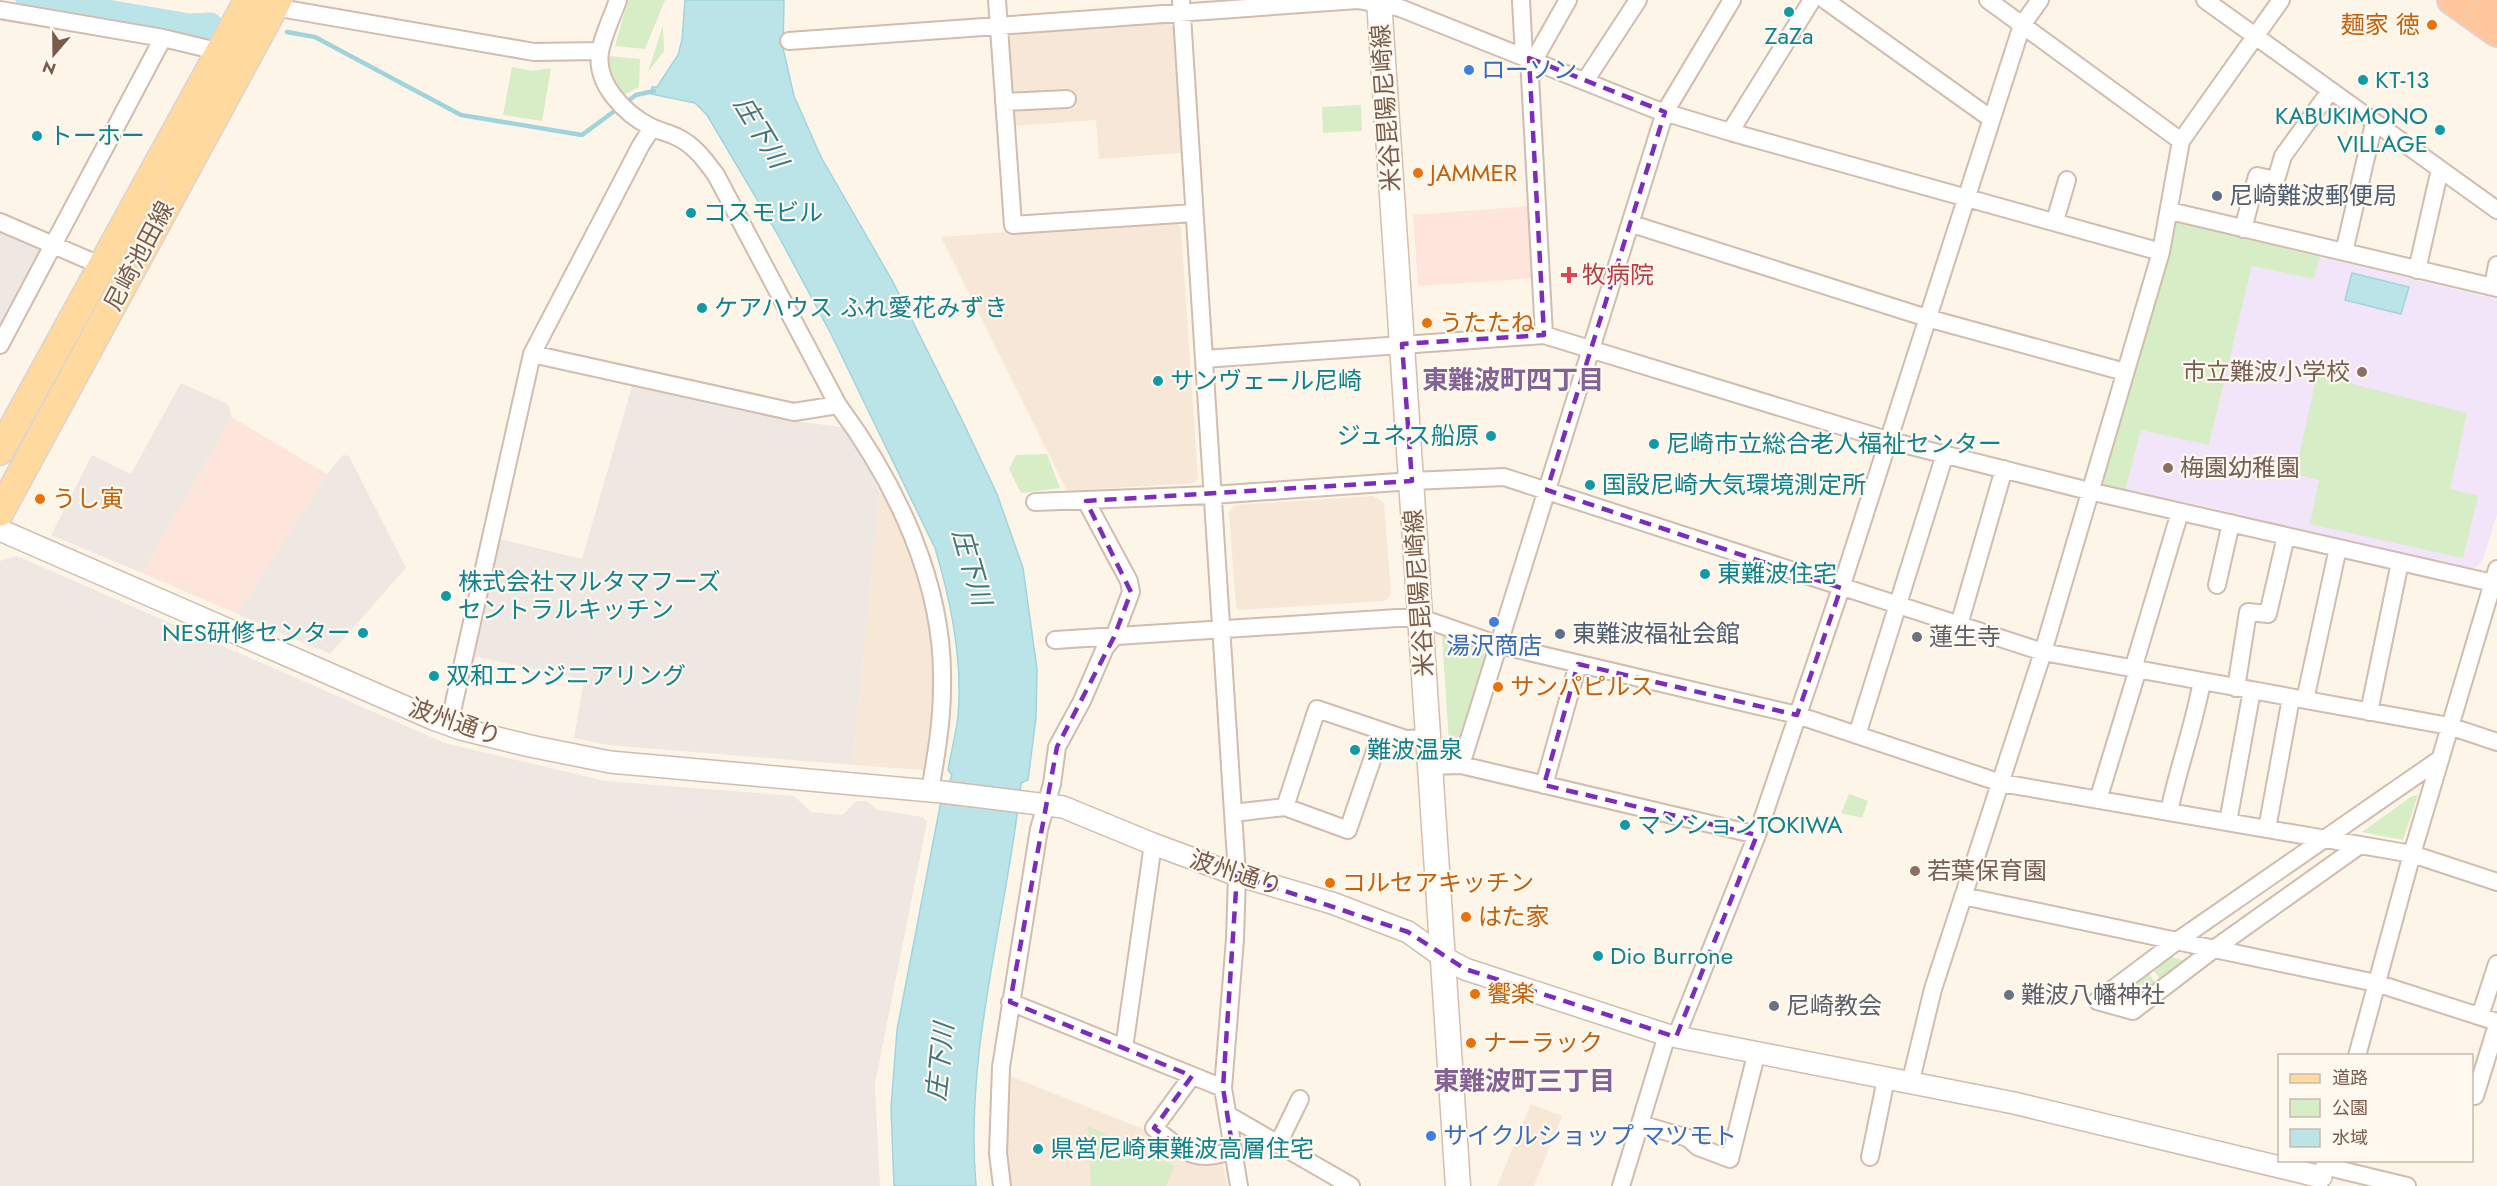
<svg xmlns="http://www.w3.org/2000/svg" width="2497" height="1186" font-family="Jost,'Noto Sans JP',sans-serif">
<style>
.residential{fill:#f6e7d6}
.commercial{fill:#fee5dc}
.industrial{fill:#efe8e2}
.education{fill:#f2e5fa}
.green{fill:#d6edc5}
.water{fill:#bbe4e9;stroke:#a0d4dc;stroke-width:1.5}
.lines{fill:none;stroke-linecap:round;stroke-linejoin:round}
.stream{stroke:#a0d4dc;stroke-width:4.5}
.river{stroke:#bbe4e9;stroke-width:27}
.minor-casing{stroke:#d1bcad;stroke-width:20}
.tertiary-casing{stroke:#d1bcad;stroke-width:24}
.secondary-casing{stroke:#d7beac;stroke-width:27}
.primary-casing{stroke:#dcd4d0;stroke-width:30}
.trunk-casing{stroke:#dcd4d0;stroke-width:32}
.minor{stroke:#fff;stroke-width:16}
.tertiary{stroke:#fff;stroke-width:21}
.secondary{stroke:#fff;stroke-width:24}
.primary{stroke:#ffd99e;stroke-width:27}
.trunk{stroke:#fdc69d;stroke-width:28}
.marked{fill:none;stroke:#7b2cbf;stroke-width:4.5;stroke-dasharray:12 8;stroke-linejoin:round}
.culture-dot{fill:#0f9aa8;stroke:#fff9f0;stroke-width:2}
.food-dot{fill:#e8710a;stroke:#fff9f0;stroke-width:2}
.shop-dot{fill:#3f7fe0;stroke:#fff9f0;stroke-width:2}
.service-dot{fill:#5c6f8a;stroke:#fff9f0;stroke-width:2}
.health-dot{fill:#e0444e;stroke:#fff9f0;stroke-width:2}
.education-dot{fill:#8d6e63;stroke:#fff9f0;stroke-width:2}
.worship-dot{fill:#6b7280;stroke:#fff9f0;stroke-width:2}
.labels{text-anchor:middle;stroke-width:4.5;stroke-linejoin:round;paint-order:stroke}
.food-label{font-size:24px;fill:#c56008;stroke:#fff9f0;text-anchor:start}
.culture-label{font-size:24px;fill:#0d838f;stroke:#fff9f0;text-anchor:start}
.shop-label{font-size:24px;fill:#366cbe;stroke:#fff9f0;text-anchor:start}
.street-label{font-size:24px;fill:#7a5a4a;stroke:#fff9f0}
.service-label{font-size:24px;fill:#4e5e75;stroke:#fff9f0;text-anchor:start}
.health-label{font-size:24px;fill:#be3a42;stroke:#fff9f0;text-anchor:start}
.education-label{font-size:24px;fill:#785e54;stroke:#fff9f0;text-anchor:start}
.worship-label{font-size:24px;fill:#5b616d;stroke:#fff9f0;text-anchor:start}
.water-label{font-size:26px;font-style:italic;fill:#3c7680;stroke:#fff9f0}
.neighbourhood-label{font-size:26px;font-weight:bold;fill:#846296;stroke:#fff9f0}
</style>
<rect width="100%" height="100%" fill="#fef5e9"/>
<path class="residential" d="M1165 21 1173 27 1181 153 1099 159 1096 120 1014 126 1006 39 1010 31Z
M1173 220 1181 228 1198 479 1193 483 1067 491 941 237Z
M880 492 902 527 926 591 934 691 924 770 853 765Z
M1373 496 1384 503 1391 594 1385 601 1239 610 1236 607 1229 512 1235 505Z
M1010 1076 1143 1129 1183 1158 1222 1160 1227 1186H1008L1004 1155Z
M1531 1104 1562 1116 1534 1186H1497Z"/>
<path class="commercial" d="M1530 206 1536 278 1418 286 1413 215Z
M232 417 327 474 237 614 142 573Z"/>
<path class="industrial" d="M0 228 38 244 40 252 0 330Z
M181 383 228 404 232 417 142 573 51 535 92 455 131 474Z
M632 386 788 420 848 428 880 492 853 765 608 745 574 738 584 680 473 656 500 539 582 559Z
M343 455 349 456 406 568 330 654 237 614 327 474Z
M17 556 445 743 605 781 794 796 811 812 842 815 857 801H866L878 810 922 817 927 822 875 1084 880 1186H0V561Z"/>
<path class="education" d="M2320 257 2497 299V514L2482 562 2472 570 2199 505 2125 491 2141 429 2209 445 2252 266 2314 279Z"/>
<path class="green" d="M628 0H665L645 49 615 46Z
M663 25 664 51 648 72Z
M609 56 640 59 639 87 624 95 610 77Z
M512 67 532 71 551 68 542 121 503 115Z
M1361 105 1362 131 1323 133 1322 107Z
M2176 221 2320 257 2314 279 2252 266 2209 445 2141 430 2125 491 2106 485 2101 481Z
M2317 375 2467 413 2450 489 2478 496 2463 558 2310 524 2319 480 2295 474Z
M1047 454 1060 488 1021 493 1009 469 1016 455Z
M1446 635 1481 648 1486 658 1457 743 1449 742 1442 637Z
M1849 794 1868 801 1862 818 1841 813Z
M2418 795 2403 840 2362 832 2412 796Z
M2166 955 2188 962 2162 982 2151 966Z
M2147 971 2158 986 2132 1006 2110 999Z
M1088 1126 1174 1166 1166 1186H1091Z"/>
<path class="water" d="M685 0H784L783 48 794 96 821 157 893 282 962 420 997 494 1023 568 1037 669 1036 718 1028 780 1021 783C1007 917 964 1050 976 1186H894L891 1108 897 1030 940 806 952 775 948 770C951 752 956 734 958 716 963 660 951 601 935 548L831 334 778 235 707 115 695 103 651 94 652 87H657L678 55 682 40Z
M2352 273 2409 287 2401 314 2345 300Z"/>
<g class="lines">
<path class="stream" d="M287 32 315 37 461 115 582 135 636 95 654 91"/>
<path class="river" d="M29 0 190 27 210 26"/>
<g class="minor-casing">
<path id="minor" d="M618 0C612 17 603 35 600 52 595 84 625 114 651 127 659 131 669 133 677 137 694 145 705 160 716 175L838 405C897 485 945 585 942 687 942 722 936 756 930 791
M997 0 1013 225 1194 213
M1181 0 1237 875 1235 939 1223 1088 1239 1186
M1521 0 1524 57
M1825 0 1990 118
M1988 0 2181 141
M2205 0 2497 210
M274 7 534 52 600 51
M0 10 163 38 221 52
M789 41 1358 0 1400 8 1654 109 1730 132 2161 252
M1529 58 1544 335
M1534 60 1568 0
M1585 81 1638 0
M1004 102 1067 99
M1730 132 1812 0
M2170 211 2497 288
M2055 221 2067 180
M0 222 102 266
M1632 224 1927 318 2125 372
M2243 229 2257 176 2276 180 2283 156 2330 91
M2344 252 2374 123
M2417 270 2440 169
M2493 287 2497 265
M0 345 163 38
M532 354 794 412 838 405
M1204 359 1544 335 1887 440 2089 491 2497 584
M1035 502 1212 495 1412 481 1504 477 2043 652 2449 726 2497 742
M2217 585 2231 523
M1959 625 2004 469
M1055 640 1397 618H1421L1499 645 1797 715 2001 783 2412 854 2497 882
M2133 669 2180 512
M2236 688 2248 612 2268 614 2286 536
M2305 700 2338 548
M2369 712 2400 562
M449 725 532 354 641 145 652 128
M1857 735 1945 454
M1461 765 1665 112 1732 0
M1430 766 1461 765 1757 835
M1544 785 1578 664
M2098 800 2138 669
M1285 807 1348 830 1382 731
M2169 812C2178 768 2194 726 2202 681
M1233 813 1285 807 1317 709 1406 739 1428 738
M2228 822 2252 690
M2267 829 2291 698
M2360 845 2214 949 2133 1011 2097 1001 2177 941 2440 759
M1963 896 2376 983 2497 1022
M1010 1002 1223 1088
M2480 1016 2497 964
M1676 1037 1757 835 1841 588 2022 25 2040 0
M1124 1048 1153 844
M2357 1056 2412 854 2497 569
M1192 1076 1154 1128C1183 1150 1194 1165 1233 1150
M1910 1084 1933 989 2043 652 2161 252 2181 141 2281 0
M2475 1096 2497 1025
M1228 1115 1351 1186
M1640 1124 1688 1138 1698 1147 1730 1159 1757 1051
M1278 1144 1300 1099
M1870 1157 1886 1079
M2324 1166 2407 1186
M1002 1186 998 1153 1001 1067 1039 829 1052 784 1057 747 1082 701 1105 648 1114 637 1131 592 1129 581 1086 501
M1621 1186 1667 1035"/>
</g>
<g class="tertiary-casing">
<path id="tertiary" d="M0 530 433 719 461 729 530 746 610 762 942 792 1063 807 1153 844 1237 875 1332 903 1408 932 1443 957 1465 969 1667 1035 2014 1103 2321 1177"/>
</g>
<g class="secondary-casing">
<path id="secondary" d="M1379 0 1458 1186"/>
</g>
<g class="primary-casing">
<path id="primary" d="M0 451 248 0
M0 512 278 0"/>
</g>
<g class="trunk-casing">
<path id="trunk" d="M2452 0 2497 32
M2494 0 2497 2"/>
</g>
<use href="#minor" class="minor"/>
<use href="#tertiary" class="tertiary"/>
<use href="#secondary" class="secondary"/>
<use href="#primary" class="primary"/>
<use href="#trunk" class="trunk"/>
</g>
<path class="marked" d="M1529 58 1665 112 1547 490 1841 588 1797 715 1578 664 1544 785 1757 835 1676 1037 1465 969 1408 932 1237 875 1223 1088 1233 1150 1188 1154 1154 1128 1192 1076 1010 1002 1057 747 1114 637 1131 592 1086 501 1412 481 1402 344 1544 335Z"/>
<g class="culture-dot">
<circle cx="1789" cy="12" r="6"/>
<circle cx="2363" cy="80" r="6"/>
<circle cx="2440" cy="130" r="6"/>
<circle cx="37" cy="136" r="6"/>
<circle cx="691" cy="213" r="6"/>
<circle cx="702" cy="308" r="6"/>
<circle cx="1158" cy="381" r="6"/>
<circle cx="1491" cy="436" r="6"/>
<circle cx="1654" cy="444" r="6"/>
<circle cx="1590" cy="485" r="6"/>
<circle cx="1705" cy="574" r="6"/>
<circle cx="446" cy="596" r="6"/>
<circle cx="363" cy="633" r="6"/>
<circle cx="434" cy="676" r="6"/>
<circle cx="1355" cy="750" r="6"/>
<circle cx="1625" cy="825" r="6"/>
<circle cx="1598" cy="956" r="6"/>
<circle cx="1038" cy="1149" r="6"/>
</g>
<g class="food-dot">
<circle cx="2432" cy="25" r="6"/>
<circle cx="1418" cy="173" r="6"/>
<circle cx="1427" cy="323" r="6"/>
<circle cx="40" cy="499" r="6"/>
<circle cx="1498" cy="687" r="6"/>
<circle cx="1330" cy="883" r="6"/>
<circle cx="1466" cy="917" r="6"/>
<circle cx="1475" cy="994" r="6"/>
<circle cx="1471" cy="1043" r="6"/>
</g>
<g class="shop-dot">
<circle cx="1469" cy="70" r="6"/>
<circle cx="1494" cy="622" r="6"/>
<circle cx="1431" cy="1136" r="6"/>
</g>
<g class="service-dot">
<circle cx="2217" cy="196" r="6"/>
<circle cx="1560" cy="634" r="6"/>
</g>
<path class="health-dot" d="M1566 266h6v6h6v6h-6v6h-6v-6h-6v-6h6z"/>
<g class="education-dot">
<circle cx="2362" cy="372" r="6"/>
<circle cx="2168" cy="468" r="6"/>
<circle cx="1915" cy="871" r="6"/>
</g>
<g class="worship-dot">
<circle cx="1917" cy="637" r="6"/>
<circle cx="2009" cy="995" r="6"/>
<circle cx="1774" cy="1006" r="6"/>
</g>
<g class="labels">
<g class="food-label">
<text x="2420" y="33" text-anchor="end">麺家 徳</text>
<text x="1430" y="181">JAMMER</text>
<text x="1439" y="331">うたたね</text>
<text x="52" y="507">うし寅</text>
<text x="1510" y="695">サンパピルス</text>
<text x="1342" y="891">コルセアキッチン</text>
<text x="1478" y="925">はた家</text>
<text x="1487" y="1002">饗楽</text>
<text x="1483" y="1051">ナーラック</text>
</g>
<g class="culture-label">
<text x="1789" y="44" text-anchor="middle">ZaZa</text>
<text x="2375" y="88">KT-13</text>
<text x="2428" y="124" text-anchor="end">KABUKIMONO<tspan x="2428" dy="28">VILLAGE</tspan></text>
<text x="49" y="144">トーホー</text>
<text x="703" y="221">コスモビル</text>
<text x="714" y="316">ケアハウス ふれ愛花みずき</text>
<text x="1170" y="389">サンヴェール尼崎</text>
<text x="1479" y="444" text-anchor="end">ジュネス船原</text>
<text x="1666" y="452">尼崎市立総合老人福祉センター</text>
<text x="1602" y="493">国設尼崎大気環境測定所</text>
<text x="1717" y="582">東難波住宅</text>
<text x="458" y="590">株式会社マルタマフーズ<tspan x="458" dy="28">セントラルキッチン</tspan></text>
<text x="351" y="641" text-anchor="end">NES研修センター</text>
<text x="446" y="684">双和エンジニアリング</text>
<text x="1367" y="758">難波温泉</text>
<text x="1637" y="833">マンションTOKIWA</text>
<text x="1610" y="964">Dio Burrone</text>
<text x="1050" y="1157">県営尼崎東難波高層住宅</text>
</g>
<g class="shop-label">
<text x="1481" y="78">ローソン</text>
<text x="1494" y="654" text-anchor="middle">湯沢商店</text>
<text x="1443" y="1144">サイクルショップ マツモト</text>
</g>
<g class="street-label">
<text transform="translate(1386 108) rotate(-94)" y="8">米谷昆陽尼崎線</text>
<text transform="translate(139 256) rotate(-62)" y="8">尼崎池田線</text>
<text transform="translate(1419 593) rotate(-94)" y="8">米谷昆陽尼崎線</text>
<text transform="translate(455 722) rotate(19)" y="8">波州通り</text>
<text transform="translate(1236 873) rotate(18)" y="8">波州通り</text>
</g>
<g class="service-label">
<text x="2229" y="204">尼崎難波郵便局</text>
<text x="1572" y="642">東難波福祉会館</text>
</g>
<g class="health-label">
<text x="1582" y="283">牧病院</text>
</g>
<g class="education-label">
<text x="2350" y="380" text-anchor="end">市立難波小学校</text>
<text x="2180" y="476">梅園幼稚園</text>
<text x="1927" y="879">若葉保育園</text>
</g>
<g class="worship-label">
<text x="1929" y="645">蓮生寺</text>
<text x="2021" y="1003">難波八幡神社</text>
<text x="1786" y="1014">尼崎教会</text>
</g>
<g class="water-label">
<text transform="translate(761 132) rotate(59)" y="9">庄下川</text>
<text transform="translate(972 567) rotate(74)" y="9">庄下川</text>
<text transform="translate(940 1062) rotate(-84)" y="9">庄下川</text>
</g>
<g class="neighbourhood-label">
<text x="1513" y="389">東難波町四丁目</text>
<text x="1524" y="1090">東難波町三丁目</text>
</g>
</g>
<rect x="2278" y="1054" width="195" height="108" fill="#fff9f0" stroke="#cab9ae" stroke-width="1.5"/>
<rect x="2290" y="1074" width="30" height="9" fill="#ffd99e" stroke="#cab9ae" stroke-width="1.5"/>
<text x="2332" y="1084" font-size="18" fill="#7a5a4a">道路</text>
<rect x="2290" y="1099" width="30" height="18" fill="#d6edc5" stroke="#cab9ae" stroke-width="1.5"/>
<text x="2332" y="1114" font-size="18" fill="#7a5a4a">公園</text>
<rect x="2290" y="1129" width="30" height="18" fill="#bbe4e9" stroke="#cab9ae" stroke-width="1.5"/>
<text x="2332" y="1144" font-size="18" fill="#7a5a4a">水域</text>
<g transform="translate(54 54) rotate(200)" stroke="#fff9f0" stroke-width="4.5" paint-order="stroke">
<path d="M0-4.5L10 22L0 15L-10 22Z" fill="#7a5a4a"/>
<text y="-9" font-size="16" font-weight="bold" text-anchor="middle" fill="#7a5a4a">N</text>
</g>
</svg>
